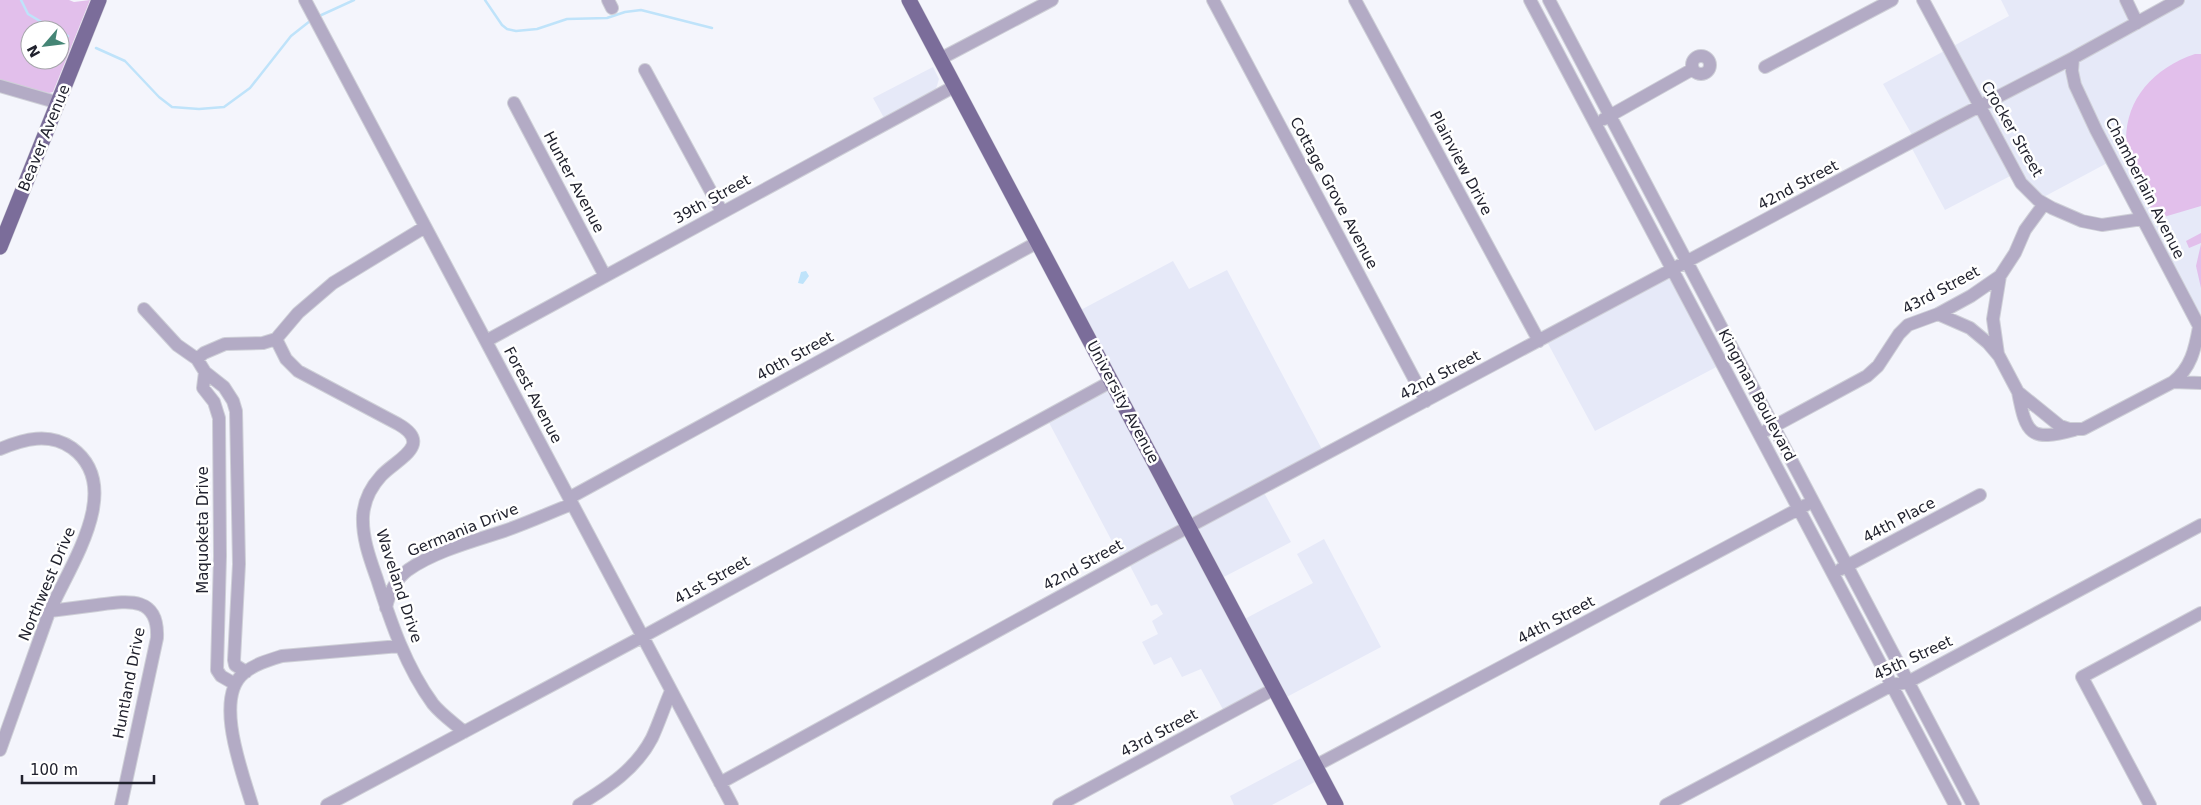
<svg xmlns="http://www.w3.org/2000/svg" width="2201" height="805" font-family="'DejaVu Sans',sans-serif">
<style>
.built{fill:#e6e9f8}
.green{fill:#e2bfeb;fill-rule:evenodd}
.water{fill:#bfe3fa}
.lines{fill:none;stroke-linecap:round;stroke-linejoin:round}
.stream{stroke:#bfe3fa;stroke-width:2.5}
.minor-casing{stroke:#cecfd7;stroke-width:14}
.major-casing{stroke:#cecfd7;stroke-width:16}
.minor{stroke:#b3abc5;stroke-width:12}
.major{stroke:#7b6d9a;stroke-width:15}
.labels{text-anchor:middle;stroke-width:5;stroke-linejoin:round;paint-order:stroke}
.street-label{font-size:15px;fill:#21222e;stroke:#fff}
</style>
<rect width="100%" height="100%" fill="#f4f5fc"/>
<path class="built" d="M2001 0H2126L2137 23 2178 0H2201V330L2111 161 2038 200 2016 173 1945 210 1909 143 1915 140 1883 84 2009 16Z
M933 67 939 79 936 89 884 118 873 98Z
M1173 261 1189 289 1227 270 1325 455 1262 489 1291 542 1218 580 1239 622 1313 583 1297 554 1324 539 1381 647 1281 700 1274 689 1226 715 1201 669 1182 677 1171 657 1154 665 1142 642 1158 634 1152 621 1163 614 1157 604 1151 606 1127 560 1123 562 1046 417 1112 381 1075 313Z
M1673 270 1722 364 1595 431 1545 338Z
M1309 754 1322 778 1272 805H1234L1230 796Z"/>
<path class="green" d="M0 0H69L74 2 90 0 53 92 49 93 0 81ZM30 30H60V60H30Z
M2195 54H2201V206L2157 219C2148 202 2135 185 2130 167 2115 114 2144 71 2195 54Z
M2201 233V243L2189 248 2186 241Z
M2201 244V288L2196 266Z"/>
<path class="water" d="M806 271 809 276 803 284 798 283 801 272Z"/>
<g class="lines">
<path class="stream" d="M21 0 28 14 55 30
M485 0 502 25 507 29 516 31 537 29 567 19 607 18 625 12 641 10 712 28
M317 17 354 0
M60 32 68 36
M96 48 125 61 159 97 172 107 199 109 224 107 250 88 291 36 310 21"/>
<g class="minor-casing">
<path id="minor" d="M305 0 732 805
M608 0 612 8
M1213 0 1426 401
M1355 0 1539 341
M1530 0 1955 805
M1549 0 1973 805
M1923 0 2021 183 2038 200 2052 208 2082 221 2102 225 2142 219
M2126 0 2137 23
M1692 65a9 9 0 1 1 18 0a9 9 0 1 1-18 0Z
M2073 58 2072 71 2075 85 2096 130 2201 330
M940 59 1052 0
M1765 67 1892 0
M645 70 722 212
M0 86 59 103
M514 103 605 276
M1604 119 1693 69
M144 309 177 345 197 359 205 372 224 387 233 401 236 411 239 564 234 660 235 665 246 672
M1938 314 1970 328 1988 343 1999 356 2018 392 2060 426 2069 429H2083L2173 382 2201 383
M276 339 286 359 298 371 398 424C435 445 395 460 381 476 371 487 364 501 363 516 362 538 370 559 377 579 391 623 406 667 433 704 442 715 454 723 464 732
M486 341 955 86
M1998 354 1993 319 2000 276
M197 359 204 353 225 344 263 343 276 339 298 313 333 283 425 227
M205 372 203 388 214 402 219 418 220 556 217 670 221 676 235 684
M2173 382C2191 368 2195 349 2199 327
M2018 392C2026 434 2030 442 2074 430
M1767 430 1867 376 1878 366 1899 334 1908 325 1938 314 1971 296 2000 276 2015 253 2025 230 2044 204
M0 449C24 439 49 432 72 448 128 489 64 573 47 618 31 662 16 706 0 750
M569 498 1038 242
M1841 569 1980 495
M386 608C389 593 396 579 408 570 435 551 474 541 504 531 527 523 549 513 572 504
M50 611C66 609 81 607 97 605 127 601 159 595 157 638L121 805
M1315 766 1806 505
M720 783 1147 549 1945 124 2073 58 2178 0
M252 805C243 774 213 698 244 673 255 664 269 660 282 656L400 646
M327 805 642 637 1112 381
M579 805C608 787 636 769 652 738 659 723 664 707 671 691
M1059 805 1274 689
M1666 805 1892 685 1908 682 2201 525
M2150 805 2082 677 2201 613"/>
</g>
<g class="major-casing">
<path id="major" d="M909 0 1336 805
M0 247 99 0"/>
</g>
<use href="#minor" class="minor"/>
<use href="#major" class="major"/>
</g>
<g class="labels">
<g class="street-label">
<text transform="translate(2012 129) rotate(60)" y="5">Crocker Street</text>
<text transform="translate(44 138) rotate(-68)" y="5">Beaver Avenue</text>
<text transform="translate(1461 163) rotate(62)" y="5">Plainview Drive</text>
<text transform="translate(574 182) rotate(62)" y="5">Hunter Avenue</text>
<text transform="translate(1798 185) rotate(-28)" y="5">42nd Street</text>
<text transform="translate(2145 188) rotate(63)" y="5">Chamberlain Avenue</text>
<text transform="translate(1334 193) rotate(62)" y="5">Cottage Grove Avenue</text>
<text transform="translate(712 199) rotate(-29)" y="5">39th Street</text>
<text transform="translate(1941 290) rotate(-28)" y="5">43rd Street</text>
<text transform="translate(795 356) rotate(-29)" y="5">40th Street</text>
<text transform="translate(1440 375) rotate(-28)" y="5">42nd Street</text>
<text transform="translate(533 395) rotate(62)" y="5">Forest Avenue</text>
<text transform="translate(1757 395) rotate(62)" y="5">Kingman Boulevard</text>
<text transform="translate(1123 402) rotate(62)" y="5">University Avenue</text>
<text transform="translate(1899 520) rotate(-28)" y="5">44th Place</text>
<text transform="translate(203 530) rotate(-90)" y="5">Maquoketa Drive</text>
<text transform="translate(463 530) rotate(-22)" y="5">Germania Drive</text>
<text transform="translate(1083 565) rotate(-29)" y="5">42nd Street</text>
<text transform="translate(712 580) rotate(-29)" y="5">41st Street</text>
<text transform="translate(47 584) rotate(-67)" y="5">Northwest Drive</text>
<text transform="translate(399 586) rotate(72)" y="5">Waveland Drive</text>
<text transform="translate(1556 620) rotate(-28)" y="5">44th Street</text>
<text transform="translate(1913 658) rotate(-25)" y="5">45th Street</text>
<text transform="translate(129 683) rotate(-79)" y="5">Huntland Drive</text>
<text transform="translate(1159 733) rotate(-28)" y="5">43rd Street</text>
</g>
</g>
<g transform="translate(45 45) rotate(242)"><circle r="24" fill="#ffffff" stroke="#a6a7ab"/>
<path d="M0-4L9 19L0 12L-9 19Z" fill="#458575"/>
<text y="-8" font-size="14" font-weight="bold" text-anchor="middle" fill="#21222e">N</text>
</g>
<path d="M22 775v8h132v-8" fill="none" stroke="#21222e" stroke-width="2.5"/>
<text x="30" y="775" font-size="15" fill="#21222e" stroke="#ffffff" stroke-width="4" paint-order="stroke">100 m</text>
</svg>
